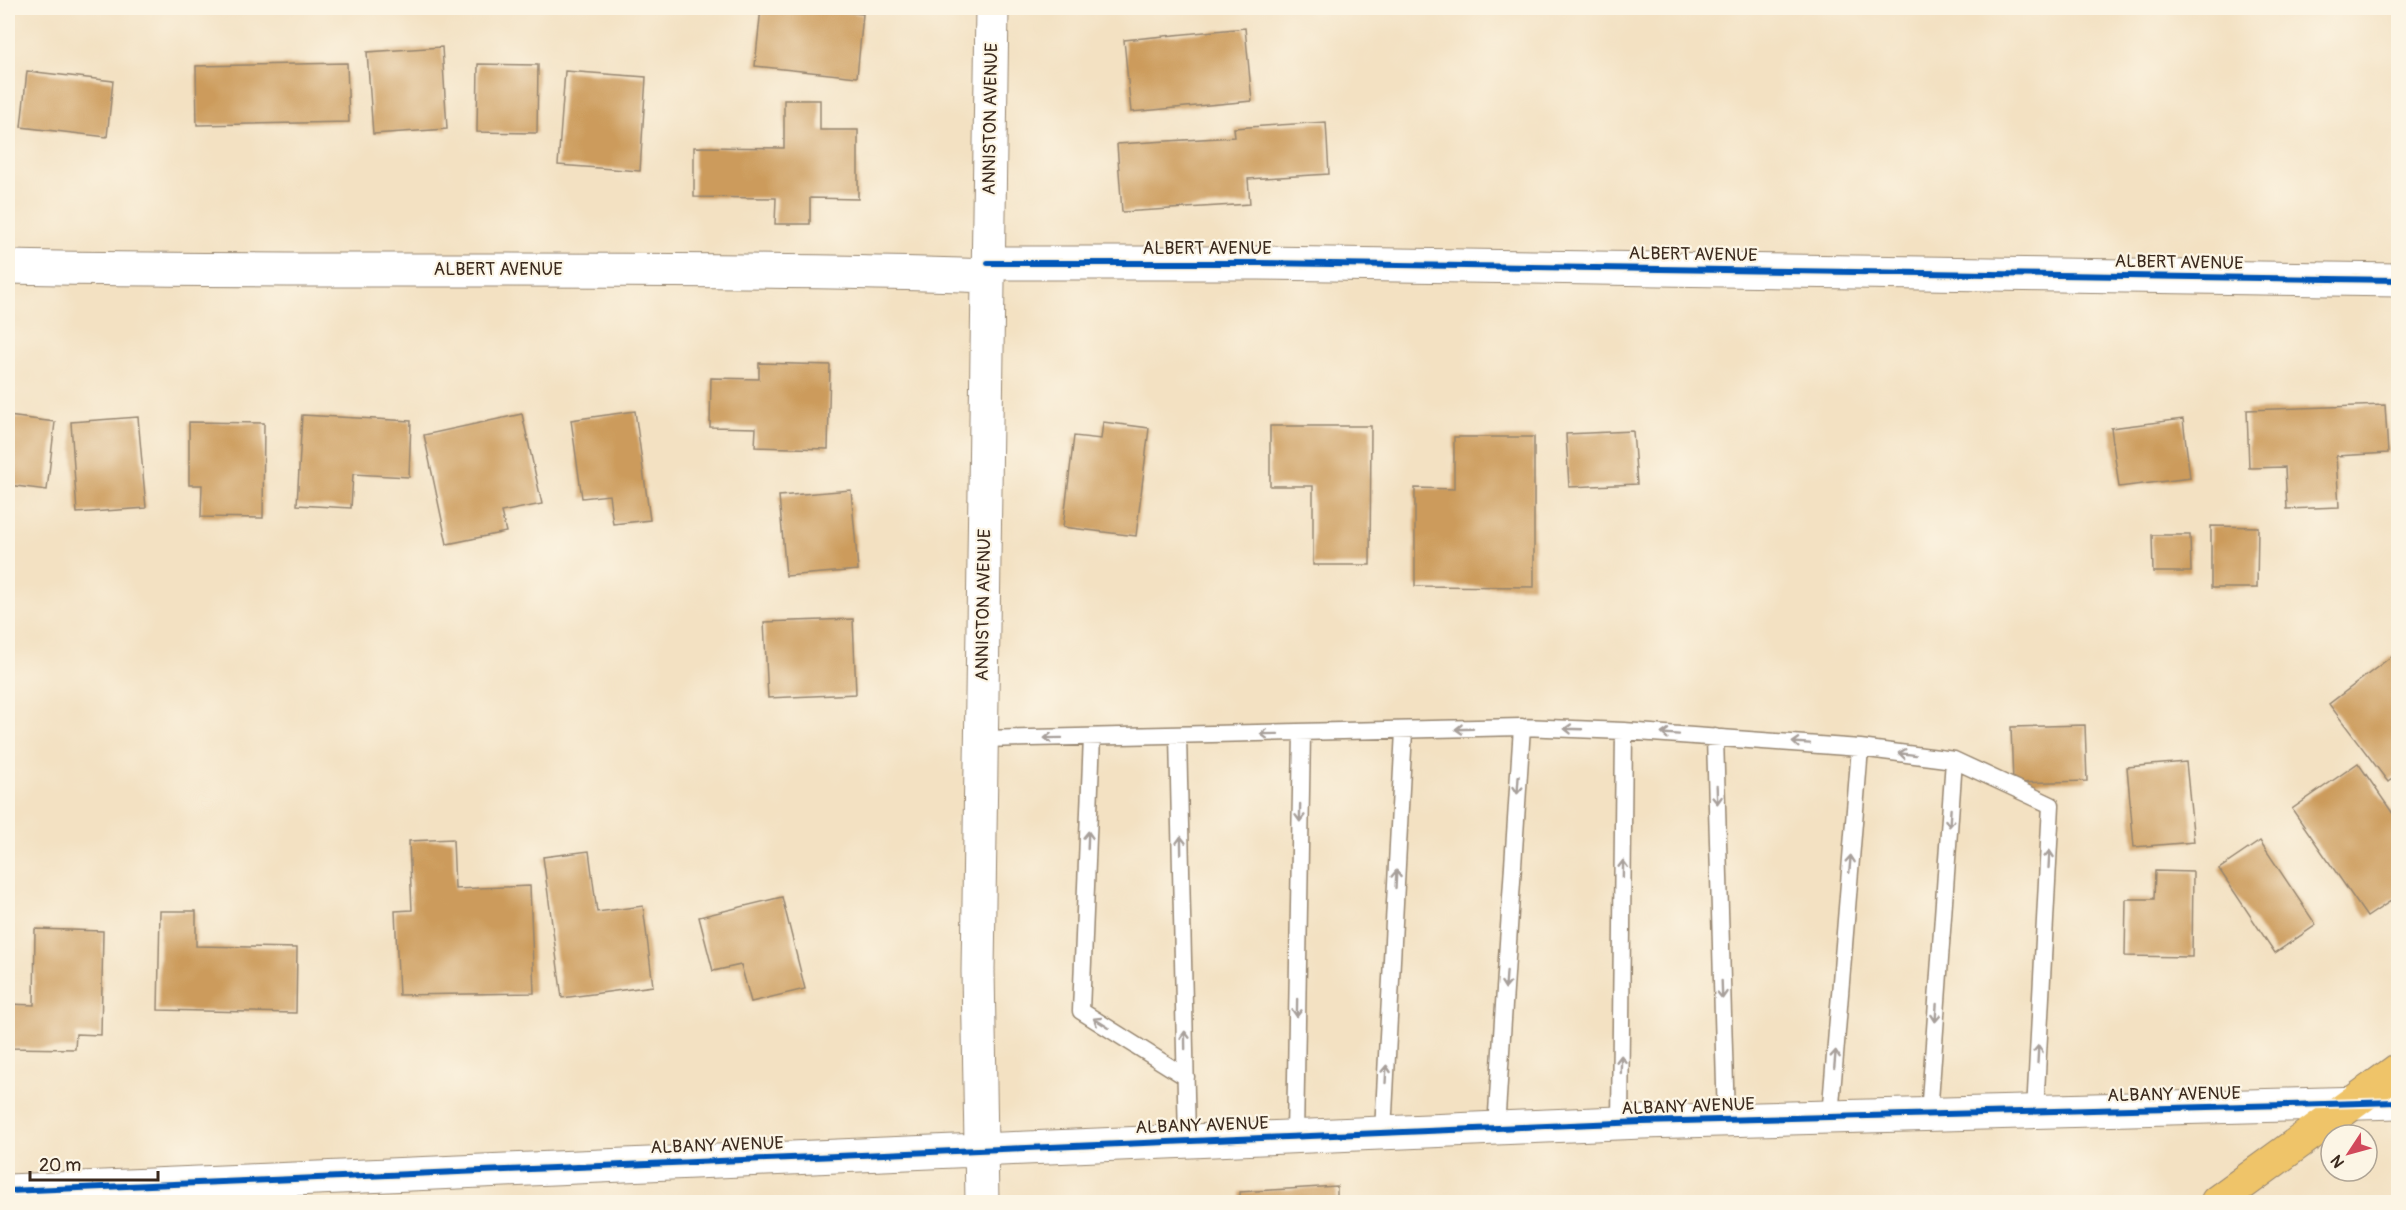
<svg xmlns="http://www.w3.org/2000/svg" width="2406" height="1210" font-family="Pangolin,sans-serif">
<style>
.building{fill:#cc9b5c}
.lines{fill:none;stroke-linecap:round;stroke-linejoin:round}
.service-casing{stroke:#978670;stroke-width:19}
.minor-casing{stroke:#978670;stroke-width:35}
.primary-casing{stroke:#978670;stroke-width:35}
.service{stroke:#fff;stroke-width:16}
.minor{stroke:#fff;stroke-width:33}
.primary{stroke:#efc469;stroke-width:33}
.cycleway-casing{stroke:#fcf5e5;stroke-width:10}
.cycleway{stroke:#0057b8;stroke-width:6}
.oneway{stroke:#a79f9a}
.labels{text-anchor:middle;stroke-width:4.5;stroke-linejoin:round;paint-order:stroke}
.street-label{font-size:18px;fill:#3b2a1e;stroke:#fcf5e5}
</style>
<rect width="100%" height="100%" fill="#fcf5e5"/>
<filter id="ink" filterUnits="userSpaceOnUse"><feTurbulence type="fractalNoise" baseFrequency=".0167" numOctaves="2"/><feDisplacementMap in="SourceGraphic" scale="12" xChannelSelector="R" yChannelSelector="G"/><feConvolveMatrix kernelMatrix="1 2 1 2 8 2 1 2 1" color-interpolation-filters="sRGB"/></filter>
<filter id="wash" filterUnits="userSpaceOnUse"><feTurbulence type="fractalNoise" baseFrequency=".008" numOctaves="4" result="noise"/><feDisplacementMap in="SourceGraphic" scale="24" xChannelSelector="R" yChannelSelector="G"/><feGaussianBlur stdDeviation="1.35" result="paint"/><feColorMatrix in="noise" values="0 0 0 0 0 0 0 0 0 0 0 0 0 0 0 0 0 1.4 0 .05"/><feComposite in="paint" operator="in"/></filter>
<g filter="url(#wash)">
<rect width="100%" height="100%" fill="#f3e1c2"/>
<g id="blocks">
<path class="building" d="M761 8H801L863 14 857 77 755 66Z
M1245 28 1252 101 1131 112 1124 40Z
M442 47 447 129 373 134 367 52Z
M347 63 349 122 197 125 196 66Z
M478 64 538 65 537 133 477 132Z
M27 71 113 81 107 137 21 127Z
M565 71 646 77 640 171 558 165Z
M784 100H820V130H858V199L810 198V224H775L776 198 694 197V147L784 148Z
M1326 122 1329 174 1248 179 1250 204 1122 212 1117 144 1235 137 1234 128Z
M759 363 830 365 828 449 755 447 756 428 710 427 711 378 759 379Z
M2385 405 2388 453 2336 456 2339 507 2287 509 2285 467 2249 468 2247 410Z
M635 411 650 520 613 524 609 495 582 498 571 420Z
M522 414 542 504 501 512 506 532 447 544 424 435Z
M302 415 411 421 409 477 353 474 351 508 297 505Z
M8 416 55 422 47 490 8 485Z
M138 417 146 508 77 513 71 422Z
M2183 419 2190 478 2119 487 2111 428Z
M189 422 264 423 263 518 201 517 202 485H189Z
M1103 422 1149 428 1136 536 1063 527 1074 436 1101 439Z
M1270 426H1371L1370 565H1313V486H1270Z
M1633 431 1637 484 1569 487 1566 434Z
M1454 437H1534V587L1415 586V488L1454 489Z
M851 490 858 570 786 576 779 496Z
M2211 526 2258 527 2257 588H2211Z
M2152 535H2190L2191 572H2153Z
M853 619 856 694 768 698 764 622Z
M2392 656 2398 665V774L2388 782 2329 704Z
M2085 725 2087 781 2013 783 2011 727Z
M2186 762 2194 842 2134 847 2127 767Z
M2358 763 2398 821V896L2367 917 2292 809Z
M453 839 455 889 530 886 534 993 399 995 395 911 412 910 409 841Z
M2260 841 2316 925 2275 953 2219 869Z
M589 851 597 912 643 906 653 986 562 998 543 857Z
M2155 871 2193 872 2192 957 2125 956 2126 899H2154Z
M782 897 805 989 751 1002 741 965 713 971 699 917Z
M160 911H196V946L297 948 296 1013 158 1010Z
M35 929 103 931 101 1035 76 1034 75 1049 8 1048V1004L34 1005Z
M1337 1186V1202H1240V1192Z"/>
</g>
</g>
<g filter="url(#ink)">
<use href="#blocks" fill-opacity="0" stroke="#978670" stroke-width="1.5"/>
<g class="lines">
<g class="service-casing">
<path id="service" d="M1178 735 1187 1140
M1092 737 1081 1011 1186 1077
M1715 737 1726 1120
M981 739 1522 727 1624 731 1860 748 1954 760 2051 805 2035 1112
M1929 1115 1954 760
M1830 1117 1860 748
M1620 1123 1624 731
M1496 1128 1522 727
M1383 1132 1404 731
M1295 1136 1302 733"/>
</g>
<g class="minor-casing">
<path id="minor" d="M988 263H1259L2398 280
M8 267C334 274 661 265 988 276
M8 1191 1642 1122 2398 1102
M982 1202 978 971 992 8"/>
</g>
<g class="primary-casing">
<path id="primary" d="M2217 1202 2398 1070"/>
</g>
<use href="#service" class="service"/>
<use href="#minor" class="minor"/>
<use href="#primary" class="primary"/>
<g class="cycleway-casing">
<path id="cycleway" d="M988 263H1259L2398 280
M8 1191 1642 1122 2398 1102"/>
</g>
<use href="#cycleway" class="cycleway"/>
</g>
<defs><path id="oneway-shaft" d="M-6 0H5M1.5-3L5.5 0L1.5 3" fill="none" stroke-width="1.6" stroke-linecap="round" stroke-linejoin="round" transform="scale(1.5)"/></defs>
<g class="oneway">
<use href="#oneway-shaft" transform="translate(1464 729) rotate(178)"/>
<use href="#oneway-shaft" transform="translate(1573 729) rotate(-178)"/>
<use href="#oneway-shaft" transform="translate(1269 734) rotate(179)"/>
<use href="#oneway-shaft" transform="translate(1670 734) rotate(-176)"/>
<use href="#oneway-shaft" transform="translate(1053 738) rotate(179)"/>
<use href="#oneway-shaft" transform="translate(1801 743) rotate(-176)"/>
<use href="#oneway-shaft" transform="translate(1907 754) rotate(-173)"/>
<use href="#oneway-shaft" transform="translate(1518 785) rotate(94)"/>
<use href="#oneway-shaft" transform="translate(1717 795) rotate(88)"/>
<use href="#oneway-shaft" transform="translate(1300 813) rotate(91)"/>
<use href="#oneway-shaft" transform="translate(1950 818) rotate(94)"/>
<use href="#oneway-shaft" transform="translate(1088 840) rotate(-88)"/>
<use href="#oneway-shaft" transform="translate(1181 845) rotate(-91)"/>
<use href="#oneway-shaft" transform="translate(2049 859) rotate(-87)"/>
<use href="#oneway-shaft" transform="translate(1850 864) rotate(-85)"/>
<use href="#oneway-shaft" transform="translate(1623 869) rotate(-89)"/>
<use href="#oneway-shaft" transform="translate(1396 879) rotate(-87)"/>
<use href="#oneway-shaft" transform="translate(1506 980) rotate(94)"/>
<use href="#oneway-shaft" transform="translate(1722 990) rotate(88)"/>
<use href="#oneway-shaft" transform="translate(1297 1008) rotate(91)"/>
<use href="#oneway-shaft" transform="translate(1936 1013) rotate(94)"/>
<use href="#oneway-shaft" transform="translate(1101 1023) rotate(-148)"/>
<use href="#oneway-shaft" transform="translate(1185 1040) rotate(-91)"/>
<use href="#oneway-shaft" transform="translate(2038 1054) rotate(-87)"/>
<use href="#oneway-shaft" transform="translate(1835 1059) rotate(-85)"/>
<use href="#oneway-shaft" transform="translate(1621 1064) rotate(-89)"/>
<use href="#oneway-shaft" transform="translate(1386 1074) rotate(-87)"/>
</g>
</g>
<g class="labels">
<g class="street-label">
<text transform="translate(990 119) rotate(-89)" y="6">ANNISTON AVENUE</text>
<text x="1207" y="254">ALBERT AVENUE</text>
<text transform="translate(1693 254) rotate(1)" y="6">ALBERT AVENUE</text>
<text transform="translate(2179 262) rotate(1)" y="6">ALBERT AVENUE</text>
<text x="498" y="275">ALBERT AVENUE</text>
<text transform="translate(983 605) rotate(-89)" y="6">ANNISTON AVENUE</text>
<text transform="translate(2174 1094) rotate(-1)" y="6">ALBANY AVENUE</text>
<text transform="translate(1688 1106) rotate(-2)" y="6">ALBANY AVENUE</text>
<text transform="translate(1202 1125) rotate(-2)" y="6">ALBANY AVENUE</text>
<text transform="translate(717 1145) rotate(-2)" y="6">ALBANY AVENUE</text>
</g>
</g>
<rect width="2406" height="1210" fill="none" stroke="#fcf5e5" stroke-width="30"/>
<g transform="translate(2349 1153) rotate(234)"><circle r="28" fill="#fcf5e5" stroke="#afa495" stroke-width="1.5"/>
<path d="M0-4.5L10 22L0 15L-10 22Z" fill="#d1495b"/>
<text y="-9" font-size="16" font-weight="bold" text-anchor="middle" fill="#3b2a1e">N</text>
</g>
<path d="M30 1171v9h128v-9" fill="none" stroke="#3b2a1e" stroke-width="3"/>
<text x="39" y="1171" font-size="18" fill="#3b2a1e" stroke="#fcf5e5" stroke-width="4.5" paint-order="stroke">20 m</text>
</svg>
